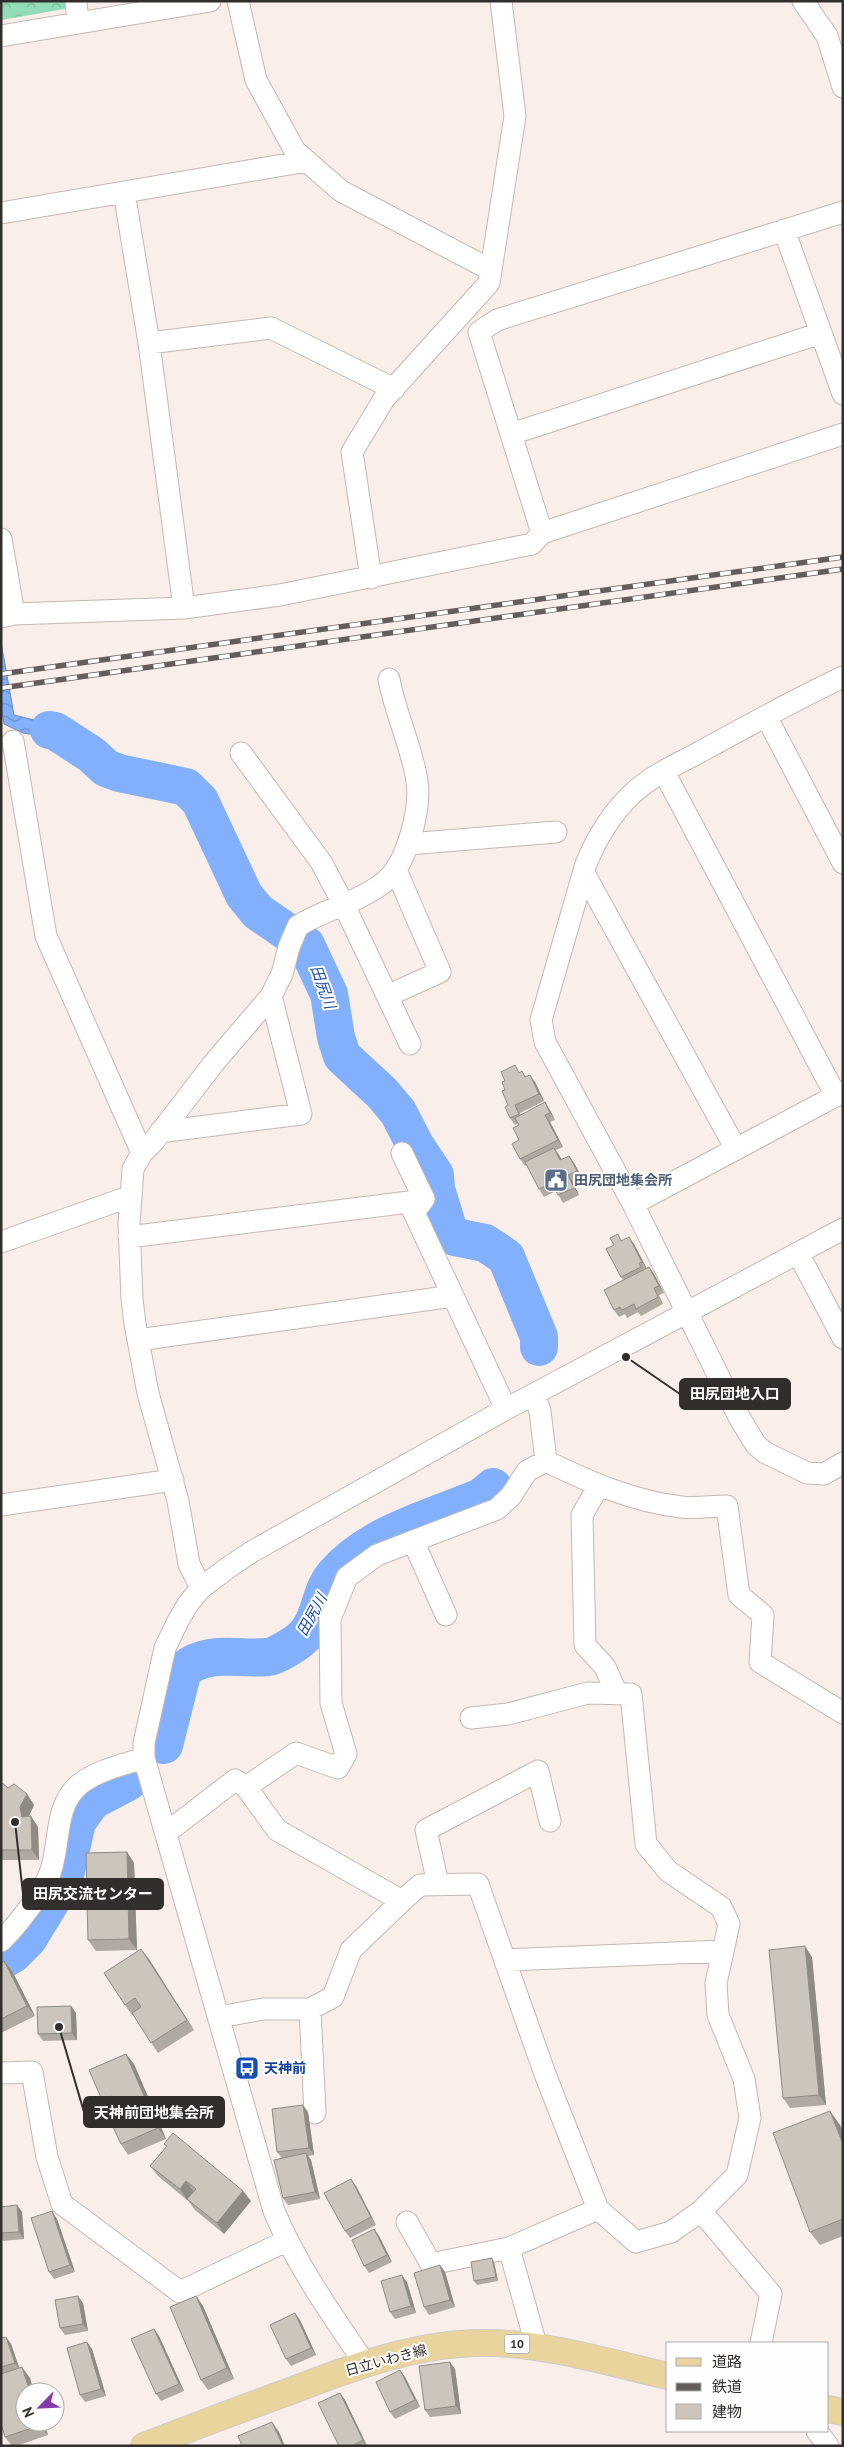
<svg xmlns="http://www.w3.org/2000/svg" width="844" height="2447" font-family="'PT Sans','Noto Sans JP',sans-serif">
<style>
.park{fill:url(#park-crowns)}
.water{fill:url(#water-waves);stroke:#6b89be}
.lines{fill:none;stroke-linecap:round;stroke-linejoin:round}
.river{stroke:#83b0fc;stroke-width:38}
.minor-casing{stroke:#c3b8b4;stroke-width:23}
.major-casing{stroke:#cecdcc;stroke-width:28}
.minor{stroke:#fff;stroke-width:21}
.major{stroke:#ead49d;stroke-width:26}
.rail-casing{stroke:#635d5b;stroke-width:5.5}
.rail{stroke:#fefefe;stroke-width:4;stroke-dasharray:11;stroke-linecap:butt}
.wall{fill:#afa9a2}
.shaded-wall{fill:#8e8a84}
.building{fill:#cbc5bc;stroke:#8e8a84}
.labels{text-anchor:middle;stroke-width:4;stroke-linejoin:round;paint-order:stroke}
.shield{fill:#fefefe;stroke:#6f6c6b;stroke-width:1}
.shield-label{font-size:12px;font-weight:bold;fill:#322e2c}
.service-label{font-size:14px;font-weight:bold;fill:#4e5e75;stroke:#fefefe;text-anchor:start}
.transit-label{font-size:14px;font-weight:bold;fill:#164399;stroke:#fefefe;text-anchor:start}
.street-label{font-size:14px;fill:#322e2c;stroke:#fefefe}
.water-label{font-size:15px;font-style:italic;fill:#1d4fa6;stroke:#fefefe}
.leader{fill:none;stroke:#322e2c;stroke-width:2}
.callout-dot{fill:#322e2c;stroke:#fefefe;stroke-width:2}
.callout{fill:#322e2c;stroke:#322e2c;stroke-width:2}
.callout-label{font-size:15px;text-anchor:middle;font-weight:bold;fill:#fff}
</style>
<defs>
<pattern id="park-crowns" width="20" height="18" patternUnits="userSpaceOnUse" patternTransform="scale(1.25)"><rect width="20" height="18" fill="#92dcb8"/><path d="M2 6a3 3 0 1 1 6 0M12 15a3 3 0 1 1 6 0" fill="none" stroke="#7ebd9e"/></pattern>
<pattern id="water-waves" width="16" height="10" patternUnits="userSpaceOnUse" patternTransform="scale(1.25)"><rect width="16" height="10" fill="#83b0fc"/><path d="M0 5q4-4 8 0t8 0" fill="none" stroke="#6c90cc"/></pattern>
</defs>
<rect width="100%" height="100%" fill="#faeeea"/>
<path class="park" d="M1 1H65V9L1 20Z"/>
<path class="water" d="M1 642 14 715 58 726 96 750 89 761 52 737 23 733 4 724 1 707Z"/>
<g class="lines">
<path class="river" d="M49 730 55 731 92 755 106 768 119 773 186 787 200 801 244 895 258 912 306 945 329 994 336 1037 342 1056 382 1093 398 1112 415 1145 435 1175 436 1189 448 1228 455 1237 485 1243 506 1257 539 1337V1347
M164 1745 183 1670C209 1649 238 1660 268 1657 276 1656 294 1645 301 1639 320 1624 319 1592 334 1575 370 1533 431 1518 481 1497L493 1487
M1 1961 13 1954 28 1939 64 1880 77 1822 92 1801 128 1782"/>
<g class="minor-casing">
<path id="minor" d="M76 1 78 23
M238 1 256 80 295 151 341 191 491 270
M803 1 827 36 843 87
M1 36 210 1
M124 192 149 343 184 608
M1 213 307 161
M784 230 843 394
M149 343 271 328 394 389
M511 434 821 333
M542 533 479 332 497 320 843 212
M1 539 14 614
M371 578 352 452 384 399 489 283 515 116 501 1
M1 617 14 614 184 608 280 595 532 544 542 533 843 434
M843 677C794 700 747 726 700 752 677 764 651 776 632 794 611 814 597 837 586 864L541 1020 545 1042 633 1204 739 1417 756 1445 766 1453 807 1473 824 1474 843 1463
M766 716 843 863
M13 741 46 936 142 1153
M241 753 321 862 344 905 410 1044
M664 772 836 1096
M408 844 556 832
M584 873 736 1149
M387 996 440 972 396 870
M160 1132 301 1114 271 996
M402 1153 424 1199 414 1212
M633 1204 843 1092
M129 1237 409 1202 506 1409
M1 1242 131 1196
M798 1253 843 1338
M138 1340 453 1296
M534 1394 540 1411 546 1461
M598 1487 582 1515 585 1645 605 1667 617 1694
M1 1505 173 1480
M413 1541 446 1615
M201 1588 189 1564 178 1501 148 1393 135 1324 132 1299 129 1224 133 1169 142 1153 154 1141 213 1064 271 996 282 974 289 947 298 926C325 909 357 903 383 883 407 866 421 809 417 781 412 747 395 713 389 679
M471 1718 508 1714 588 1693 631 1694 646 1844 668 1871 721 1907 729 1924 716 1983 718 2015 744 2079 750 2118 737 2175 701 2211
M166 1833 235 1780 246 1787
M438 1884 426 1830 538 1771 550 1821
M1 1941C16 1927 43 1892 50 1873 61 1844 53 1806 80 1784 98 1770 123 1765 144 1758
M505 1960 723 1951
M219 2017 263 2009H310
M1 2073 32 2072 47 2157 62 2204 180 2292 286 2241
M315 2113 310 2009 333 1997 351 1950 402 1901
M407 2222 431 2264 509 2248 598 2209
M509 2248 537 2348
M761 2343 771 2294 701 2211 671 2232 636 2242 598 2209 545 2074 478 1884 420 1885 402 1901 277 1830 246 1787 296 1753 338 1768 346 1754 331 1703 330 1619 347 1577 377 1555 497 1509 511 1496 527 1471 546 1461C589 1482 632 1501 681 1507 695 1509 712 1506 727 1506L739 1595 763 1615 760 1662 843 1713
M366 2365C332 2315 297 2266 274 2211L144 1758V1743L165 1648 178 1621 188 1604 201 1588 229 1567 253 1551 506 1409 843 1229
M817 2431 828 2446"/>
</g>
<g class="major-casing">
<path id="major" d="M828 2409 843 2412
M144 2446C191 2428 238 2410 285 2393 350 2368 419 2341 490 2343 549 2344 610 2363 668 2376"/>
</g>
<use href="#minor" class="minor"/>
<use href="#major" class="major"/>
<g class="rail-casing">
<path id="rail" d="M1 674 843 557
M1 688 843 569"/>
</g>
<use href="#rail" class="rail"/>
</g>
<path class="wall" d="M520 1073 535 1082 544 1101 520 1113 521 1115 550 1110 555 1120 550 1122 563 1147 556 1150 562 1160 569 1156 574 1163 582 1178 573 1182 579 1195 563 1203 556 1191 544 1197 539 1189 527 1165 525 1166 520 1159 519 1125 518 1123 515 1125 510 1118 508 1105 505 1090Z
M622 1240 634 1244 647 1269 649 1267 654 1274 664 1293 659 1295 663 1304 641 1316 638 1312 627 1318 625 1314 619 1317 614 1310 623 1280 621 1277 614 1245Z
M1 1782 8 1788 27 1794 34 1805 28 1817 38 1827 39 1860H1Z
M127 1852 134 1863 137 1950 96 1951 88 1940 100 1901H94L87 1890Z
M141 1949 194 2030 158 2053 133 2015H132L125 2005Z
M812 1957 826 2105 790 2108 783 2098Z
M4 1961 12 1971 35 2016 1 2033V1963Z
M71 2006 76 2013 77 2040 43 2041 38 2034Z
M134 2064 166 2139 128 2155 121 2144 118 2109 117 2107 109 2110 102 2100Z
M308 2112 314 2155 308 2156 311 2160 320 2199 288 2205 283 2198 282 2158 277 2152Z
M840 2125 843 2133V2236L820 2245 810 2232Z
M164 2144 243 2191 251 2201 224 2234 195 2210 187 2199 194 2192 187 2200 158 2176 150 2166 166 2147Z
M356 2186 376 2225 350 2238 345 2231Z
M17 2205 22 2212 24 2239 3 2241 1 2238V2207Z
M57 2219 75 2272 54 2279 49 2272Z
M374 2229 379 2236 392 2262 369 2273 364 2266Z
M494 2262 498 2281 477 2285 474 2281Z
M440 2265 445 2272 455 2307 429 2315 424 2307Z
M407 2282 416 2313 395 2319 390 2312Z
M196 2296 203 2306 234 2379 208 2390 201 2380Z
M83 2303 88 2331 65 2335 60 2328Z
M300 2320 316 2355 291 2366 286 2359Z
M154 2329 159 2336 184 2391 161 2401 156 2394Z
M6 2337 11 2344 19 2368 30 2378 34 2392H25V2422H44L48 2435 16 2446H12L5 2437 1 2424V2338Z
M92 2349 106 2396 85 2402 80 2395Z
M455 2369 461 2414 430 2417 425 2410Z
M400 2370 405 2377 420 2407 395 2419 390 2412Z
M340 2393 345 2400 367 2446H339Z"/>
<path class="shaded-wall" d="M530 1075 535 1082 544 1101 539 1094Z
M545 1102 550 1110 555 1120 550 1113Z
M545 1115 550 1122 563 1147 558 1140Z
M554 1148 559 1155 565 1167 560 1160Z
M569 1156 574 1163 582 1178 577 1171Z
M568 1175 573 1182 579 1195 574 1188Z
M629 1237 634 1244 647 1269 642 1262Z
M649 1267 654 1274 664 1293 659 1286Z
M27 1794 34 1805 28 1818 22 1817 20 1807Z
M31 1816 38 1827 39 1860 32 1850Z
M127 1852 134 1863 137 1950 129 1939Z
M805 1946 812 1957 826 2105 819 2095Z
M141 1949 149 1959 194 2030 187 2020Z
M4 1961 12 1971 35 2016 27 2006Z
M71 2006 76 2013 77 2040 72 2033Z
M126 2054 134 2064 166 2139 158 2128Z
M303 2105 308 2112 314 2155 309 2148Z
M830 2111 840 2125 843 2133V2144Z
M306 2153 311 2160 320 2199 315 2192Z
M351 2179 356 2186 376 2225 371 2217Z
M186 2181 194 2192 187 2200 180 2189Z
M243 2191 251 2201 224 2234 217 2223Z
M17 2205 22 2212 24 2239 19 2232Z
M52 2211 57 2219 75 2272 70 2265Z
M374 2229 379 2236 392 2262 387 2255Z
M492 2258 494 2262 498 2281 496 2277Z
M440 2265 445 2272 455 2307 450 2300Z
M402 2275 407 2282 416 2313 411 2306Z
M78 2296 83 2303 88 2331 83 2324Z
M196 2296 203 2306 234 2379 227 2368Z
M295 2313 300 2320 316 2355 311 2348Z
M154 2329 159 2336 184 2391 179 2384Z
M6 2337 11 2344 20 2370 15 2363Z
M87 2342 92 2349 106 2396 101 2389Z
M450 2362 455 2369 461 2414 456 2406Z
M22 2367 30 2378 34 2392H30Z
M400 2370 405 2377 420 2407 415 2400Z
M340 2393 345 2400 367 2446 363 2440Z
M40 2422H44L48 2435 41 2425Z
M272 2422 279 2432 285 2446H283Z"/>
<path class="building" d="M515 1065 519 1073 522 1071 525 1077 530 1075 539 1094 515 1105 519 1114 510 1118 505 1107 508 1105 502 1091 505 1090 502 1082 505 1081 501 1072Z
M545 1102 550 1113 545 1115 558 1140 520 1159 512 1144 519 1140 513 1128 519 1125 515 1118Z
M554 1148 560 1160 569 1156 577 1171 568 1175 574 1188 558 1195 552 1183 539 1189 525 1162Z
M618 1234 621 1241 629 1237 642 1262 639 1263 641 1267 621 1277 606 1249 614 1245 610 1238Z
M649 1267 659 1286 654 1288 658 1297 636 1309 634 1304 622 1310 620 1307 614 1310 604 1290Z
M1 1782 8 1788 14 1784 27 1794 20 1807 22 1817 31 1816 32 1850H1Z
M127 1852 129 1939 88 1940 87 1902 100 1901V1890H87L86 1853Z
M805 1946 819 2095 783 2098 769 1950Z
M141 1949 187 2020 151 2043 132 2013 141 2007 135 1998 125 2005 104 1973Z
M4 1961 27 2006 1 2019V1963Z
M71 2006 72 2033 38 2034 37 2007Z
M126 2054 158 2128 121 2144 107 2114 118 2109 112 2096 102 2100 89 2070Z
M303 2105 309 2148 277 2152 272 2109Z
M830 2111 843 2144V2219L810 2232 773 2133Z
M173 2133 243 2191 217 2223 187 2199 196 2189 186 2181 180 2189 150 2166 167 2146 164 2144Z
M306 2153 315 2192 283 2198 274 2160Z
M351 2179 371 2217 345 2231 324 2193Z
M17 2205 19 2232 1 2233V2207Z
M52 2211 70 2265 49 2272 31 2218Z
M374 2229 387 2255 364 2266 352 2240Z
M492 2258 496 2277 474 2281 471 2262Z
M440 2265 450 2300 424 2307 414 2273Z
M402 2275 411 2306 390 2312 381 2281Z
M78 2296 83 2324 60 2328 55 2300Z
M196 2296 227 2368 201 2380 170 2307Z
M295 2313 311 2348 286 2359 270 2325Z
M154 2329 179 2384 156 2394 131 2339Z
M6 2337 15 2363 1 2367V2338Z
M87 2342 101 2389 80 2395 67 2348Z
M450 2362 456 2406 425 2410 419 2366Z
M22 2367 30 2392H25V2422H40L41 2425 5 2437 1 2424V2374Z
M400 2370 415 2400 390 2412 376 2382Z
M340 2393 363 2440 352 2446H339L318 2403Z
M272 2422 283 2446H242L238 2436Z"/>
<defs>
<g id="civic-square" transform="scale(1.25)"><rect x="-9" y="-9" width="18" height="18" rx="4" fill="#5c6f8a" stroke="#fefefe"/><path d="M-.6-6.5H3V-4.5H.6V-3L4-1V1h2V6H-6V1h2V-1L-.6-3ZM-1.2 2.5V6h2.4V2.5Z" fill="#fff"/></g>
<g id="bus-square" transform="scale(1.25)"><rect x="-9" y="-9" width="18" height="18" rx="4" fill="#1a4fb4" stroke="#fefefe"/><path d="M-5-6H5V4H4V6H2V4H-2V6H-4V4H-5ZM-3.5-4V0h7V-4ZM-3.5 1.2v1.5H-2V1.2ZM2 1.2v1.5H3.5V1.2Z" fill="#fff"/></g>
</defs>
<g fill-rule="evenodd">
<use href="#civic-square" x="556" y="1180"/>
<use href="#bus-square" x="247" y="2068"/>
</g>
<g class="labels">
<rect class="shield" x="504.5" y="2334.5" width="25" height="19" rx="4"/>
<g class="shield-label">
<text x="517" y="2348">10</text>
</g>
<g class="service-label">
<text x="574" y="1185">田尻団地集会所</text>
</g>
<g class="transit-label">
<text x="264" y="2073">天神前</text>
</g>
<g class="street-label">
<text transform="translate(386 2360) rotate(-15)" y="5">日立いわき線</text>
</g>
<g class="water-label">
<text transform="translate(323 987) rotate(70)" y="5">田尻川</text>
<text transform="translate(312 1615) rotate(-61)" y="5">田尻川</text>
</g>
</g>
<path class="leader" d="M626 1357L680 1394M15 1822L23 1894M59 2027L84 2112"/>
<g class="callout-dot">
<circle cx="626" cy="1357" r="5"/>
<circle cx="15" cy="1822" r="5"/>
<circle cx="59" cy="2027" r="5"/>
</g>
<g class="callout">
<rect x="680" y="1379" width="110" height="30" rx="5"/>
<rect x="23" y="1879" width="140" height="30" rx="5"/>
<rect x="84" y="2097" width="140" height="30" rx="5"/>
</g>
<g class="callout-label">
<text x="735" y="1399">田尻団地入口</text>
<text x="93" y="1899">田尻交流センター</text>
<text x="154" y="2118">天神前団地集会所</text>
</g>
<rect width="844" height="2447" fill="none" stroke="#322e2c" stroke-width="5"/>
<rect x="666" y="2342" width="162" height="90" fill="#fefefe" stroke="#acabaa"/>
<rect x="676" y="2358" width="25" height="8" fill="#ead49d" stroke="#acabaa"/>
<text x="712" y="2367" font-size="15" fill="#322e2c">道路</text>
<rect x="676" y="2383" width="25" height="8" fill="#635d5b" stroke="#acabaa"/>
<text x="712" y="2392" font-size="15" fill="#322e2c">鉄道</text>
<rect x="676" y="2404" width="25" height="15" fill="#cbc5bc" stroke="#acabaa"/>
<text x="712" y="2417" font-size="15" fill="#322e2c">建物</text>
<g transform="translate(40 2407) rotate(246)"><circle r="24" fill="#fefefe" stroke="#acabaa"/>
<path d="M0-4L9 19L0 12L-9 19Z" fill="#8539aa"/>
<text y="-8" font-size="14" font-weight="bold" text-anchor="middle" fill="#322e2c">N</text>
</g>
</svg>
